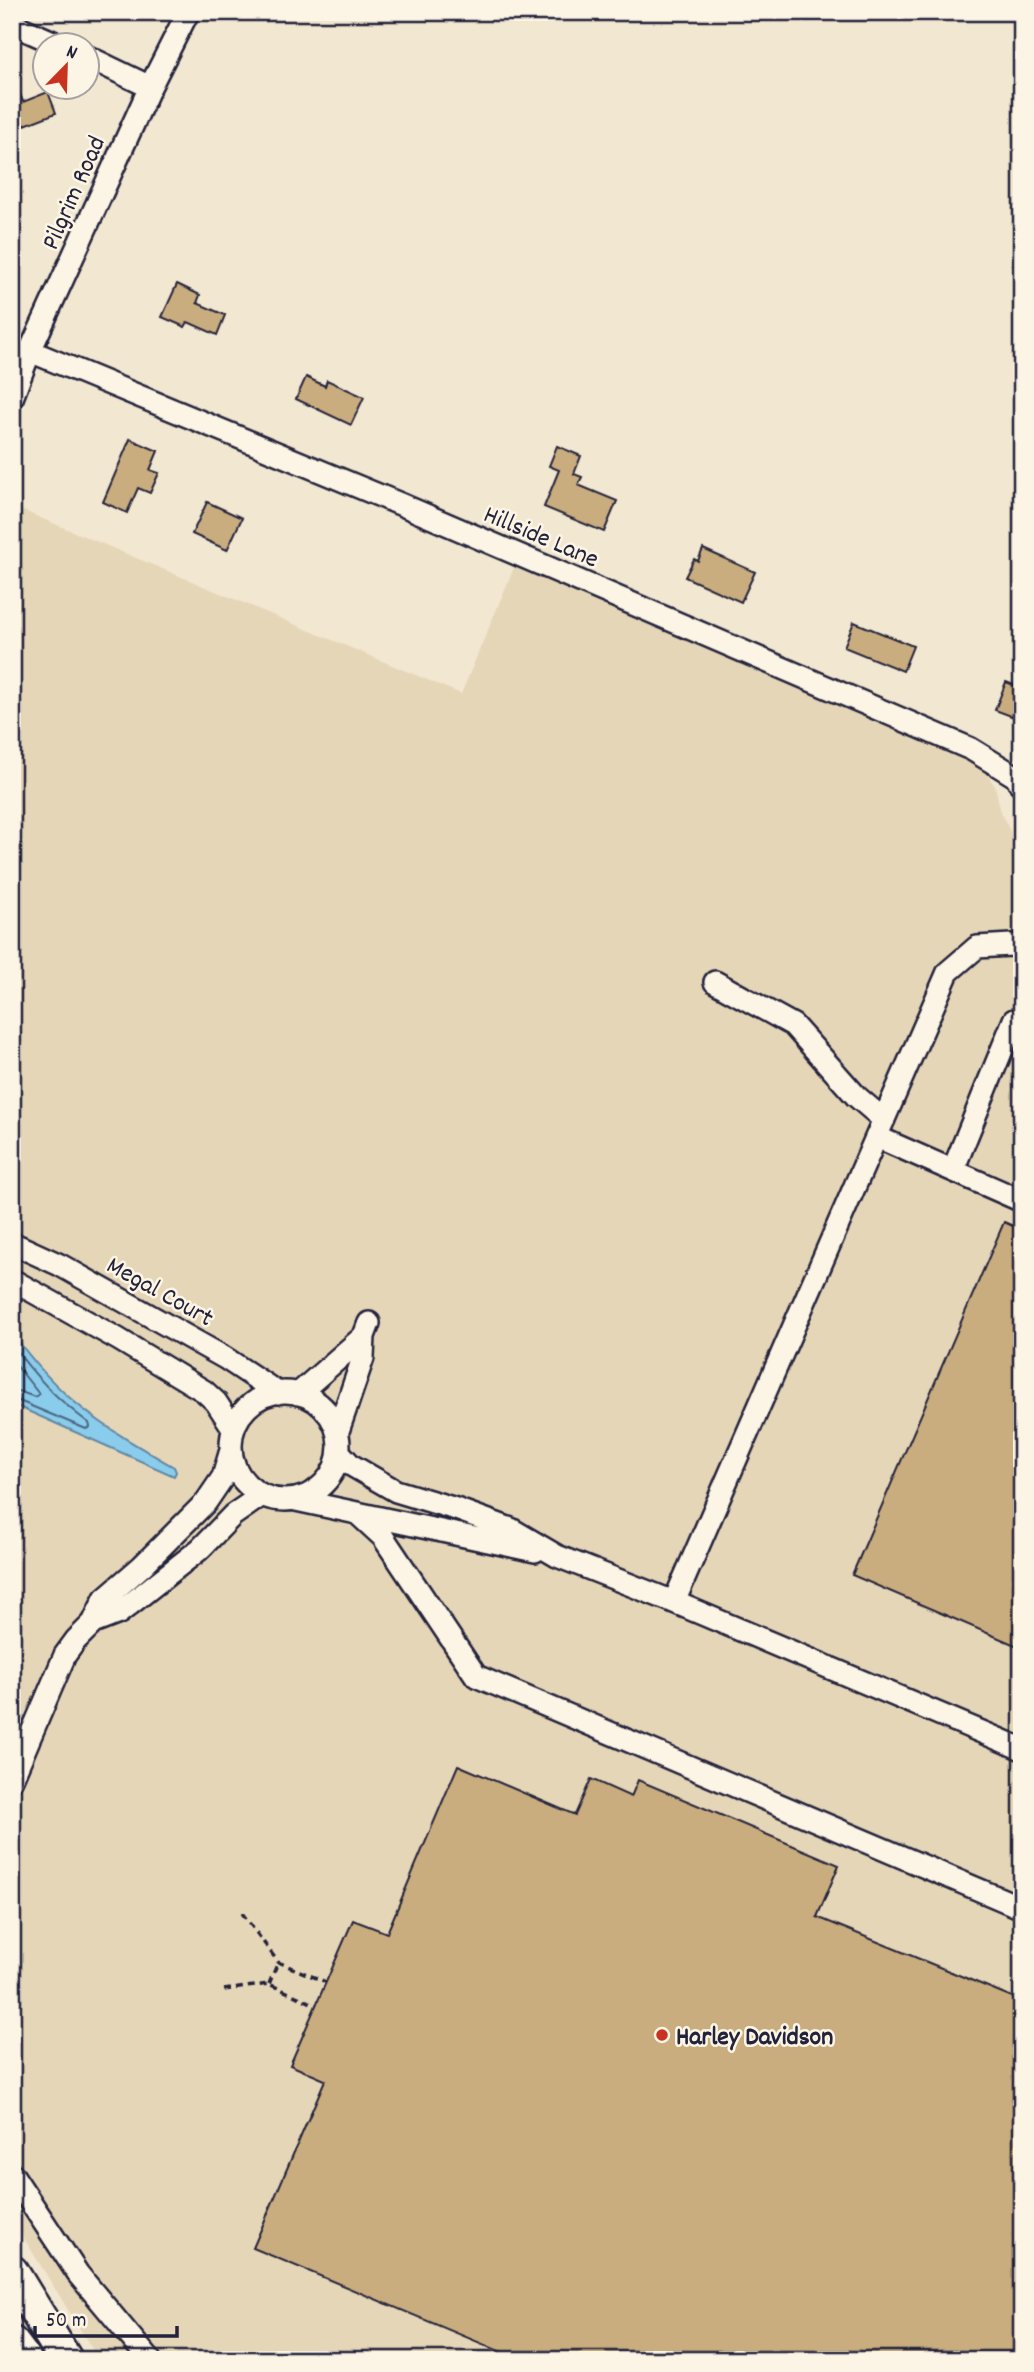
<svg xmlns="http://www.w3.org/2000/svg" width="1034" height="2372" font-family="Dekko,sans-serif">
<style>
.built{fill:#e6d6b8}
.water{fill:#8acceb;stroke:#6088a5;stroke-width:2}
.lines{fill:none;stroke-linecap:round;stroke-linejoin:round}
.shore{stroke:#4c6681;stroke-width:2}
.building{fill:#caad7f;stroke:#22223b;stroke-width:2}
.minor-casing{stroke:#22223b;stroke-width:26}
.highway-casing{stroke:#22223b;stroke-width:37}
.path{stroke:#22223b;stroke-width:3.5;stroke-dasharray:7 5;stroke-linecap:butt}
.minor{stroke:#fcf5e5;stroke-width:21}
.highway{stroke:#fcf5e5;stroke-width:32}
.poi-dot{fill:#c8321e;stroke:#fcf5e5;stroke-width:2.5}
.labels{text-anchor:middle;stroke-width:5;stroke-linejoin:round;paint-order:stroke}
.street-label{font-size:26px;fill:#22223b;stroke:#fcf5e5}
.poi-label{font-size:26px;font-weight:bold;fill:#22223b;stroke:#fcf5e5;text-anchor:start}
</style>
<rect width="100%" height="100%" fill="#f2e7d1"/>
<filter id="ink" filterUnits="userSpaceOnUse"><feTurbulence type="fractalNoise" baseFrequency=".0143" numOctaves="2"/><feDisplacementMap in="SourceGraphic" scale="14" xChannelSelector="R" yChannelSelector="G"/><feConvolveMatrix kernelMatrix="1 2 1 2 8 2 1 2 1" color-interpolation-filters="sRGB"/></filter>
<g filter="url(#ink)">
<path class="built" d="M12 506 461 694 516 563 968 759 986 773 995 786 1001 813 1011 833 1022 842V2360H99L12 2219Z"/>
<path class="water" d="M12 1332C59 1400 104 1427 174 1467L176 1472 174 1476 12 1404Z"/>
<g class="lines">
<path class="shore" d="M12 1344C33 1375 59 1401 89 1423L90 1427 86 1429 12 1398
M12 1360 39 1394 35 1397 12 1389"/>
</g>
<path class="building" d="M13 75 23 102 48 92 56 113 12 130Z
M177 284 200 295 197 303 225 315 217 335 188 322 185 327 162 317Z
M306 377 325 386 327 380 364 397 351 425 296 399Z
M130 439 158 451 150 470 159 473 150 493 138 488 127 513 103 502Z
M557 446 581 456 574 474 582 477 578 485 617 501 604 532 544 507 559 470 549 466Z
M207 502 242 518 227 550 192 534Z
M703 549 755 572 741 602 685 577 694 559 698 561Z
M854 622 913 646 903 671 844 647Z
M1006 682 1022 688V720L995 710Z
M1004 1222 1022 1230V1648L852 1575Z
M458 1765 575 1815 591 1779 631 1797 638 1780 839 1865 817 1917 1022 2001V2360H521L253 2248 325 2080 290 2065 353 1920 387 1933Z"/>
<g class="lines">
<g class="minor-casing">
<path id="minor" d="M12 24 62 46
M88 57 150 87
M30 351 400 504 971 749 1015 776 1022 786
M12 398 30 351 150 87 188 12
M715 982 793 1025 856 1096 884 1120
M877 1137 1022 1201
M953 1170 1014 1020 1022 1024
M12 1243 60 1265 225 1358 278 1393
M12 1280 118 1339 204 1391 216 1402 233 1428
M231 1446a54 54 0 1 1 108 0a54 54 0 1 1-108 0Z
M298 1394 364 1336
M338 1431 363 1358 364 1336 369 1323
M340 1453 351 1465 396 1491 456 1509 511 1529 557 1556 674 1602 1022 1749
M296 1500 535 1551
M358 1514 383 1537 476 1676 1022 1908
M674 1602 948 972 977 947 1011 945 1022 947
M93 1623 119 1613 200 1549 233 1515 262 1495
M12 1779 65 1655 76 1640 93 1623 105 1598 142 1566 206 1502 223 1477 231 1450
M12 2174 78 2274 150 2360"/>
</g>
<g class="highway-casing">
<path id="highway" d="M12 2272 66 2360
M12 2343 25 2360"/>
</g>
<path class="path" d="M242 1913 278 1962 326 1982
M269 1984 278 1962
M224 1990 269 1984 316 2005"/>
<use href="#minor" class="minor"/>
<use href="#highway" class="highway"/>
</g>
</g>
<circle class="poi-dot" cx="662" cy="2035" r="7"/>
<g class="labels">
<g class="street-label">
<text transform="translate(72 192) rotate(-66)" y="9">Pilgrim Road</text>
<text transform="translate(542 535) rotate(23)" y="9">Hillside Lane</text>
<text transform="translate(161 1290) rotate(29)" y="9">Megal Court</text>
</g>
<g class="poi-label">
<text x="676" y="2044">Harley Davidson</text>
</g>
</g>
<rect width="1034" height="2372" fill="none" stroke="#fcf5e5" stroke-width="42"/>
<rect x="21" y="21" width="992" height="2330" fill="none" stroke="#22223b" stroke-width="2.5" filter="url(#ink)"/>
<g transform="translate(66 66) rotate(23)"><circle r="33" fill="#fcf5e5" stroke="#a5a1a1" stroke-width="2"/>
<path d="M0-5L12 26L0 18L-12 26Z" fill="#c8321e"/>
<text y="-10" font-size="19" font-weight="bold" text-anchor="middle" fill="#22223b">N</text>
</g>
<path d="M35 2326v10h142v-10" fill="none" stroke="#22223b" stroke-width="3.5"/>
<text x="46" y="2326" font-size="21" fill="#22223b" stroke="#fcf5e5" stroke-width="5" paint-order="stroke">50 m</text>
</svg>
